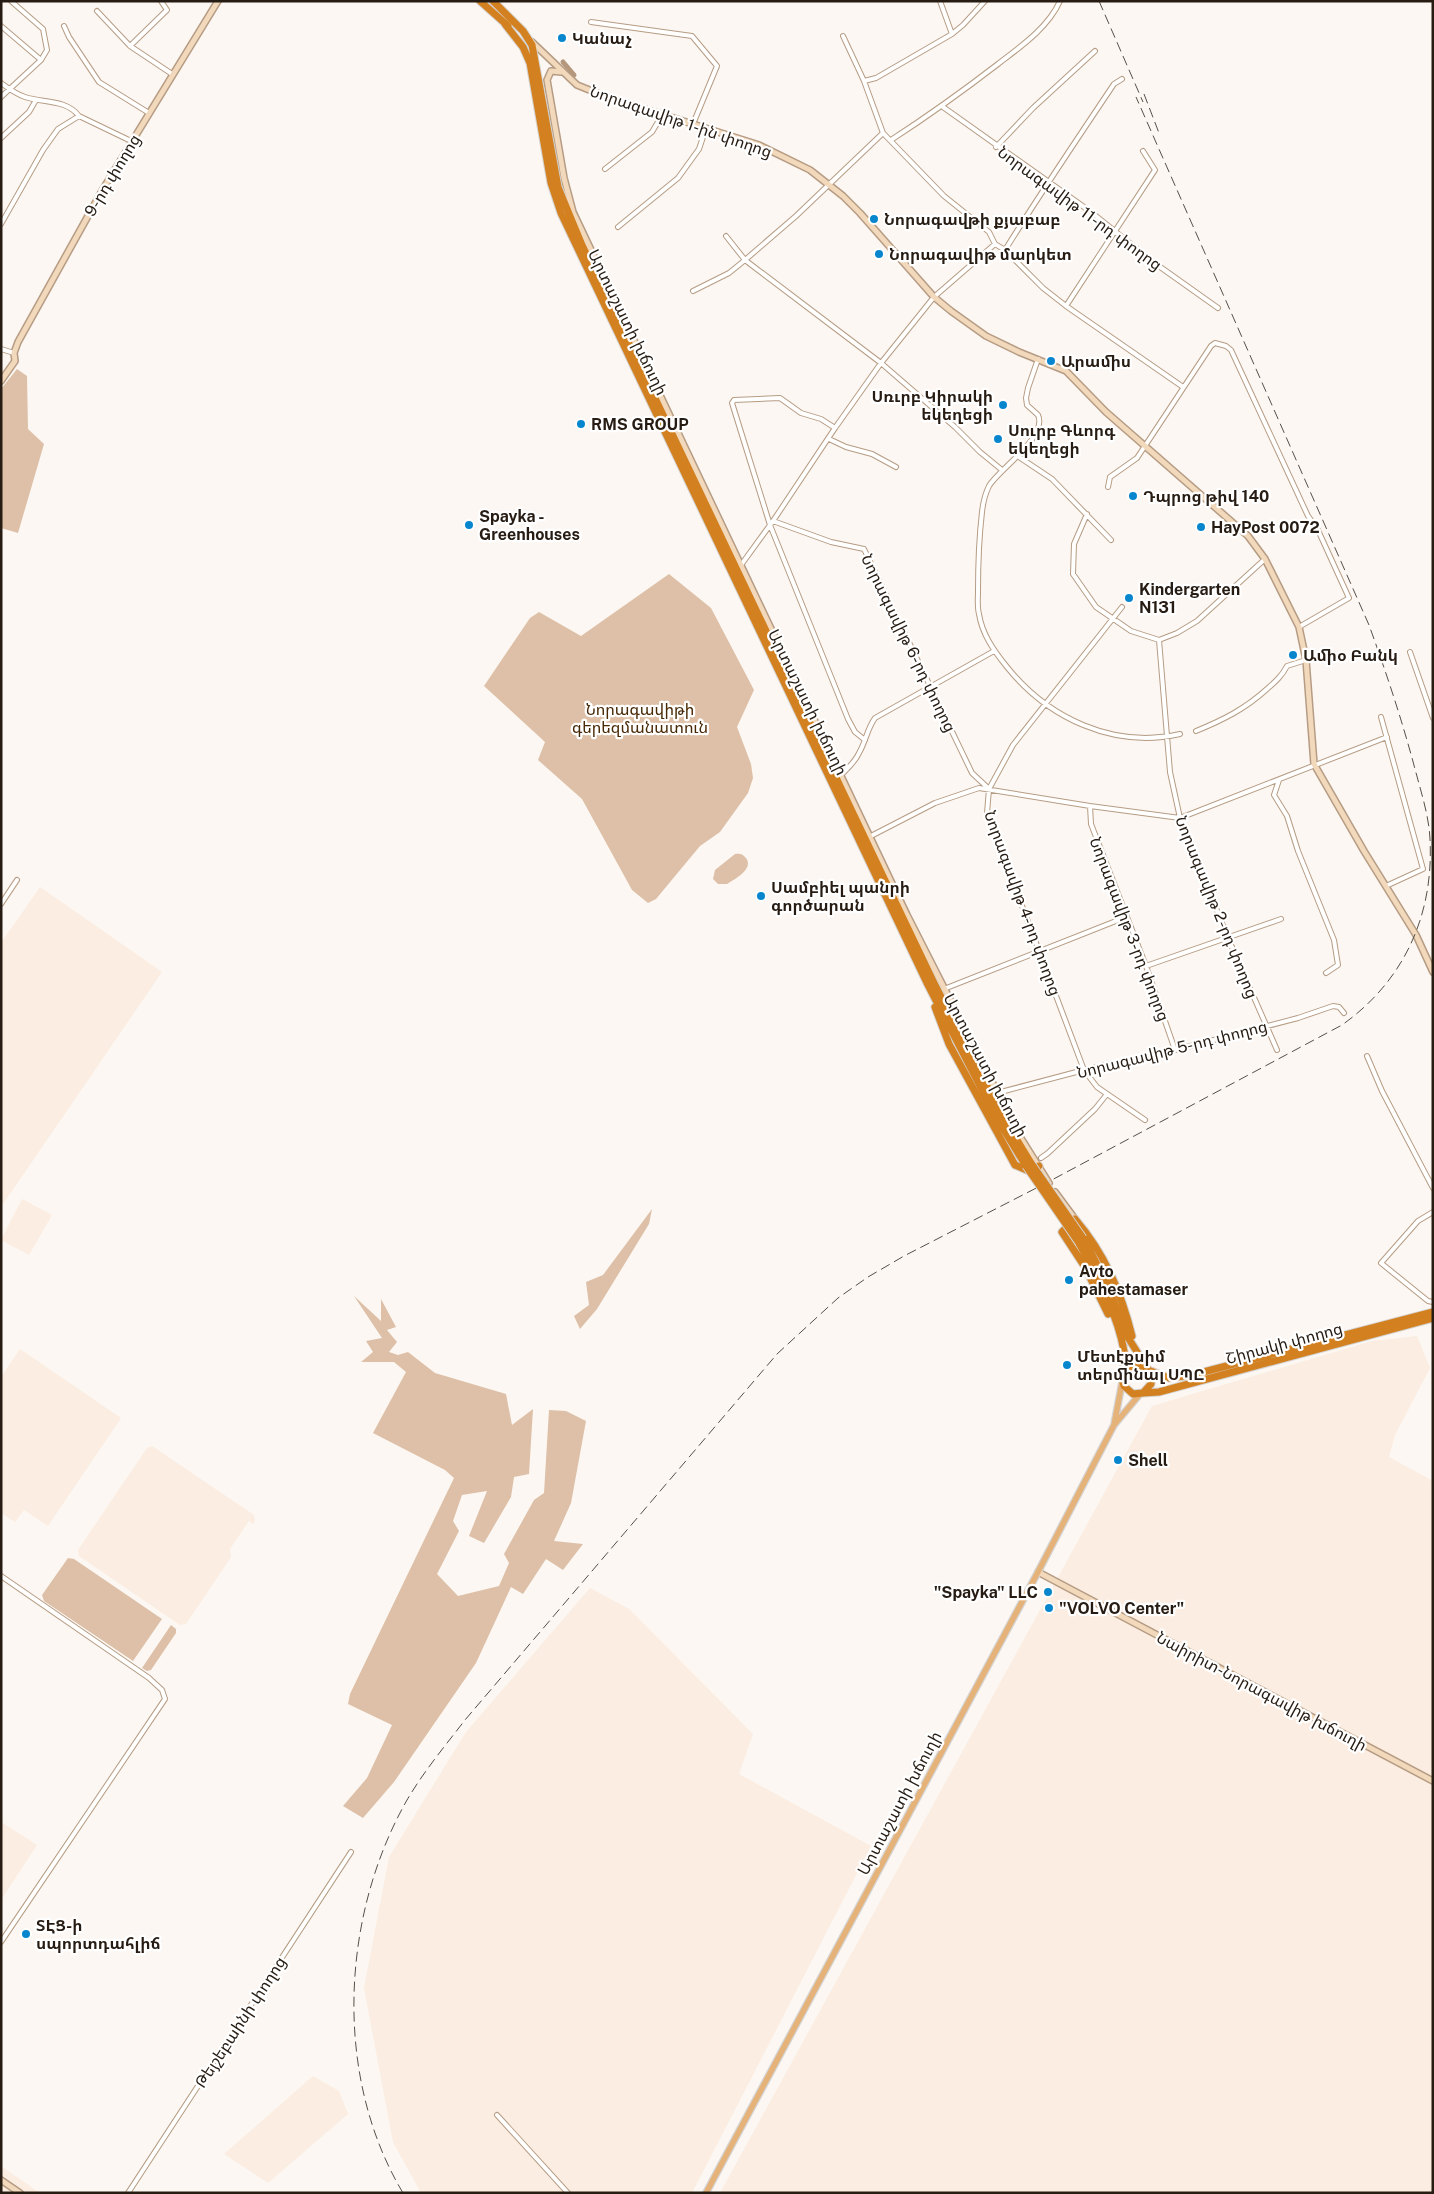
<svg xmlns="http://www.w3.org/2000/svg" width="1434" height="2194" font-family="'Public Sans','Noto Sans Armenian',sans-serif">
<style>
.built{fill:#fbede1}
.green{fill:#ddc0a7}
.lines{fill:none;stroke-linecap:round;stroke-linejoin:round}
.canal{stroke:#b5977c;stroke-width:5}
.street-casing{stroke:#b69c84;stroke-width:6}
.secondary-casing{stroke:#b69c84;stroke-width:8}
.primary-casing{stroke:#d4d2d0;stroke-width:8}
.highway-casing{stroke:#d4d2d0;stroke-width:9}
.street{stroke:#fff;stroke-width:4}
.secondary{stroke:#f2d9bc;stroke-width:5}
.primary{stroke:#e5b379;stroke-width:5.5}
.highway{stroke:#d38120;stroke-width:7}
.rail{stroke:#574f47;stroke-width:1;stroke-dasharray:10 5;stroke-linecap:butt}
.highway-bridge-casing{stroke:#d4d2d0;stroke-width:9;stroke-linecap:butt}
.highway-bridge{stroke:#d38120;stroke-width:7}
.poi-dot{fill:#0786ce;stroke:#fff;stroke-width:2}
.labels{text-anchor:middle;stroke-width:4.5;stroke-linejoin:round;paint-order:stroke}
.poi-label{font-size:16px;font-weight:bold;fill:#261c13;stroke:#fff;text-anchor:start}
.street-label{font-size:16px;fill:#261c13;stroke:#fff}
.park-label{font-size:16px;fill:#482906;stroke:#fff}
</style>
<rect width="100%" height="100%" fill="#fcf7f2"/>
<path class="built" d="M40 887 162 972 1 1207V943Z
M22 1199 52 1215 29 1255 1 1240Z
M1417 1336 1430 1368 1395 1435 1389 1457 1433 1481V2193H720L1152 1406 1372 1341Z
M20 1349 121 1418 48 1526 24 1510 15 1522 1 1513V1377Z
M152 1446 254 1515 255 1521 253 1524 249 1521 230 1549 231 1557 186 1624 180 1625 79 1556 78 1550 147 1448Z
M590 1588 629 1609 753 1734 739 1774 871 1846 692 2193H421L393 2142 364 1988 389 1857 466 1732Z
M1 1822 37 1845 1 1900Z
M313 2076 339 2091 348 2114 268 2183 224 2154Z
M1 2166 40 2193H1Z"/>
<path class="green" d="M17 369 27 376 28 429 44 444 18 533 1 528V389Z
M669 574 711 608 754 690 737 727 751 764 753 778 748 793 720 832 700 846 656 899 648 903 632 890 582 799 538 760 545 742 484 686 530 618 539 612 581 636Z
M735 854C740 853 743 854 746 858 754 869 735 879 727 884H718L713 879 715 870Z
M652 1209 649 1224 597 1309 580 1329 574 1316 589 1305 586 1282 603 1275Z
M354 1296 381 1321V1299L396 1327 387 1330 397 1342 389 1352 398 1355 408 1352 435 1373 506 1394 512 1425 533 1409 529 1474 514 1477 511 1497 484 1543 469 1536 487 1491 462 1495 453 1521 459 1531 437 1574 458 1596 499 1586 509 1563 504 1554 534 1500 544 1493 549 1410 566 1411 586 1421 571 1503 554 1541 583 1544 563 1570 546 1559 523 1594 511 1587 476 1663 394 1782 363 1818 343 1806 367 1778 392 1725 348 1704 350 1694 454 1478 445 1470 373 1433 406 1372 394 1362H361L373 1352 366 1341 382 1338Z
M68 1558 74 1559 162 1619 133 1661 44 1601 42 1595Z
M171 1625 176 1629V1633L151 1670 147 1671 142 1668Z"/>
<g class="lines">
<path class="canal" d="M563 62 574 75"/>
<g class="street-casing">
<path id="street" d="M161 1 167 10 130 46 172 74
M940 1 952 34
M97 11 130 46
M591 22 692 36 717 66 693 124
M1 26 41 60
M64 26 69 37 99 82 149 113
M843 36 864 81 883 133 944 196 989 232 995 244 1005 250 1043 288 1066 306 1183 387
M864 81 876 78 952 34 963 25 985 1
M1 83C8 88 16 94 25 97 43 103 66 99 79 116
M1 97 41 60 47 50 43 29 11 1
M943 107 1091 212 1156 264 1218 308
M1 138 29 112 36 100
M891 140C928 116 963 91 998 64 1020 47 1048 28 1060 1
M996 147 1033 108 1095 51
M605 169 652 132 662 115
M1 224 43 150 58 129 79 116 131 141
M618 227 678 178 699 149 706 128
M726 236 745 260 881 363 955 427 980 452 1002 470
M1005 250C1040 194 1077 139 1114 84L1122 79
M693 291 729 273 745 260 796 216 883 133
M1066 306 1155 170 1143 151
M1 349 14 353
M1038 359 1028 388 1026 398 1027 405 1038 415C1048 437 999 469 989 486 985 494 983 503 982 512 979 538 978 564 978 591 978 598 977 607 979 614 982 634 994 651 1007 667 1048 718 1113 749 1180 734
M835 428 821 419 801 413 780 398 734 400 732 403 770 525 848 719 855 732 865 740
M829 439 846 447 872 454 896 467
M1019 457 1052 479 1111 540
M1108 487 1110 477 1137 458 1211 346 1215 343 1226 346 1231 350 1308 516 1317 528 1349 598 1299 627
M1087 514 1074 544 1073 574 1096 607 1131 631 1159 640 1177 633 1197 621 1265 559
M773 521 831 542 864 549 972 773 988 788
M741 565 773 521 835 428 881 363 934 297 995 244
M1122 607 1013 745 989 789 987 813 1084 1070 1097 1087 1145 1120
M1159 640 1170 772 1180 818 1228 938 1277 1050
M1410 652 1433 718
M1381 717 1423 869 1386 886
M1196 731C1223 720 1245 709 1267 689 1275 682 1282 676 1287 666L1306 660
M841 775C848 768 855 762 859 753 866 741 867 729 875 718L994 651
M1279 780 1274 795 1287 816 1298 851 1334 940 1338 965 1326 973
M1090 806 1091 824 1146 966 1175 1050
M871 836 935 803 979 788 1090 806 1180 818 1387 737
M1 904 17 880
M1146 966 1281 919
M944 989 1126 917
M1367 1056 1382 1091 1433 1188
M997 1093 1084 1070 1175 1050 1298 1018 1333 1006 1339 1007 1344 1013
M1041 1158 1048 1153 1095 1109 1107 1094
M1433 1212 1418 1221 1381 1263 1428 1301 1433 1302
M1 1576 149 1678 162 1690 165 1699 1 1942
M497 2115 568 2193
M128 2193 351 1852"/>
</g>
<g class="secondary-casing">
<path id="secondary" d="M532 42 577 85 607 97 759 145 810 170 843 196 860 213 934 297 951 311 986 336 1019 352 1066 371 1106 412 1248 536 1265 559 1299 627 1306 660 1314 764 1364 851 1416 935 1433 972
M561 72 551 71 547 80 564 178 573 212 907 915 1019 1135 1049 1183
M1 381 15 361 14 353 18 342 103 189 218 1
M1055 1192 1075 1219
M1038 1572 1433 1781
M1 2180 20 2193"/>
</g>
<g class="primary-casing">
<path id="primary" d="M1114 1425 1122 1383
M706 2193 1038 1572 1114 1425 1140 1394"/>
</g>
<g class="highway-casing">
<path id="highway" d="M480 1 508 26
M493 1 523 31 532 45 558 187 582 245 934 983 1002 1115 1031 1163
M505 24 523 47 530 63 551 183 561 213 928 985 996 1117 1026 1166
M935 1007 949 1044 1015 1165 1029 1171 1039 1166
M1079 1243C1097 1277 1117 1312 1124 1351 1126 1362 1120 1375 1124 1386L1133 1394 1143 1393 1151 1384V1374L1127 1336 1108 1285 1083 1238
M1108 1314 1085 1267 1062 1232 1075 1219C1105 1254 1121 1292 1132 1336
M1148 1370 1169 1378 1192 1375 1433 1312
M1124 1373 1134 1365 1145 1367
M1143 1393 1159 1392 1433 1318"/>
</g>
<use href="#street" class="street"/>
<use href="#secondary" class="secondary"/>
<use href="#primary" class="primary"/>
<use href="#highway" class="highway"/>
<path class="rail" d="M1099 1 1143 102
M1144 94 1159 133
M403 2193C333 2076 341 1916 407 1800 424 1771 445 1746 465 1720L777 1354 838 1298 868 1277 904 1256 1048 1182 1342 1025C1404 981 1434 915 1430 839 1429 816 1421 792 1415 769 1402 720 1386 672 1369 625L1136 97"/>
<g class="highway-bridge-casing">
<path id="highway-bridge" d="M1031 1163 1083 1238
M1026 1166 1079 1243"/>
</g>
<use href="#highway-bridge" class="highway-bridge"/>
</g>
<g class="poi-dot">
<circle cx="562" cy="38" r="5"/>
<circle cx="874" cy="219" r="5"/>
<circle cx="879" cy="254" r="5"/>
<circle cx="1051" cy="361" r="5"/>
<circle cx="1003" cy="405" r="5"/>
<circle cx="581" cy="424" r="5"/>
<circle cx="998" cy="439" r="5"/>
<circle cx="1133" cy="496" r="5"/>
<circle cx="469" cy="525" r="5"/>
<circle cx="1201" cy="527" r="5"/>
<circle cx="1129" cy="598" r="5"/>
<circle cx="1293" cy="655" r="5"/>
<circle cx="761" cy="896" r="5"/>
<circle cx="1069" cy="1280" r="5"/>
<circle cx="1067" cy="1365" r="5"/>
<circle cx="1118" cy="1460" r="5"/>
<circle cx="1048" cy="1592" r="5"/>
<circle cx="1049" cy="1608" r="5"/>
<circle cx="26" cy="1934" r="5"/>
</g>
<g class="labels">
<g class="poi-label">
<text x="572" y="44">Կանաչ</text>
<text x="884" y="225">Նորագավթի քյաբաբ</text>
<text x="889" y="260">Նորագավիթ մարկետ</text>
<text x="1061" y="367">Արամիս</text>
<text x="993" y="402" text-anchor="end">Սռւրբ Կիրակի<tspan x="993" dy="18">եկեղեցի</tspan></text>
<text x="591" y="430">RMS GROUP</text>
<text x="1008" y="436">Սուրբ Գևորգ<tspan x="1008" dy="18">եկեղեցի</tspan></text>
<text x="1143" y="502">Դպրոց թիվ 140</text>
<text x="479" y="522">Spayka -<tspan x="479" dy="18">Greenhouses</tspan></text>
<text x="1211" y="533">HayPost 0072</text>
<text x="1139" y="595">Kindergarten<tspan x="1139" dy="18">N131</tspan></text>
<text x="1303" y="661">Ամիօ Բանկ</text>
<text x="771" y="893">Սամբիել պանրի<tspan x="771" dy="18">գործարան</tspan></text>
<text x="1079" y="1277">Avto<tspan x="1079" dy="18">pahestamaser</tspan></text>
<text x="1077" y="1362">Մետէքսիմ<tspan x="1077" dy="18">տերմինալ ՍՊԸ</tspan></text>
<text x="1128" y="1466">Shell</text>
<text x="1038" y="1598" text-anchor="end">"Spayka" LLC</text>
<text x="1059" y="1614">"VOLVO Center"</text>
<text x="36" y="1931">ՏԷՑ-ի<tspan x="36" dy="18">սպորտդահլիճ</tspan></text>
</g>
<g class="street-label">
<text transform="translate(681 121) rotate(19)" y="6">Նորագավիթ 1-ին փողոց</text>
<text transform="translate(112 175) rotate(-59)" y="6">9-րդ փողոց</text>
<text transform="translate(1080 208) rotate(36)" y="6">Նորագավիթ 11-րդ փողոց</text>
<text transform="translate(628 322) rotate(64)" y="6">Արտաշատի խճուղի</text>
<text transform="translate(909 643) rotate(64)" y="6">Նորագավիթ 6-րդ փողոց</text>
<text transform="translate(808 702) rotate(64)" y="6">Արտաշատի խճուղի</text>
<text transform="translate(1023 903) rotate(70)" y="6">Նորագավիթ 4-րդ փողոց</text>
<text transform="translate(1217 907) rotate(68)" y="6">Նորագավիթ 2-րդ փողոց</text>
<text transform="translate(1130 929) rotate(69)" y="6">Նորագավիթ 3-րդ փողոց</text>
<text transform="translate(1172 1049) rotate(-14)" y="6">Նորագավիթ 5-րդ փողոց</text>
<text transform="translate(986 1065) rotate(62)" y="6">Արտաշատի խճուղի</text>
<text transform="translate(1284 1343) rotate(-15)" y="6">Շիրակի փողոց</text>
<text transform="translate(1262 1691) rotate(28)" y="6">Նաիրիտ-Նորագավիթ խճուղի</text>
<text transform="translate(899 1803) rotate(-62)" y="6">Արտաշատի խճուղի</text>
<text transform="translate(240 2022) rotate(-57)" y="6">Թեյշեբաինի փողոց</text>
</g>
<g class="park-label">
<text x="640" y="715">Նորագավիթի<tspan x="640" dy="18">գերեզմանատուն</tspan></text>
</g>
</g>
<rect width="1434" height="2194" fill="none" stroke="#261c13" stroke-width="5"/>
</svg>
